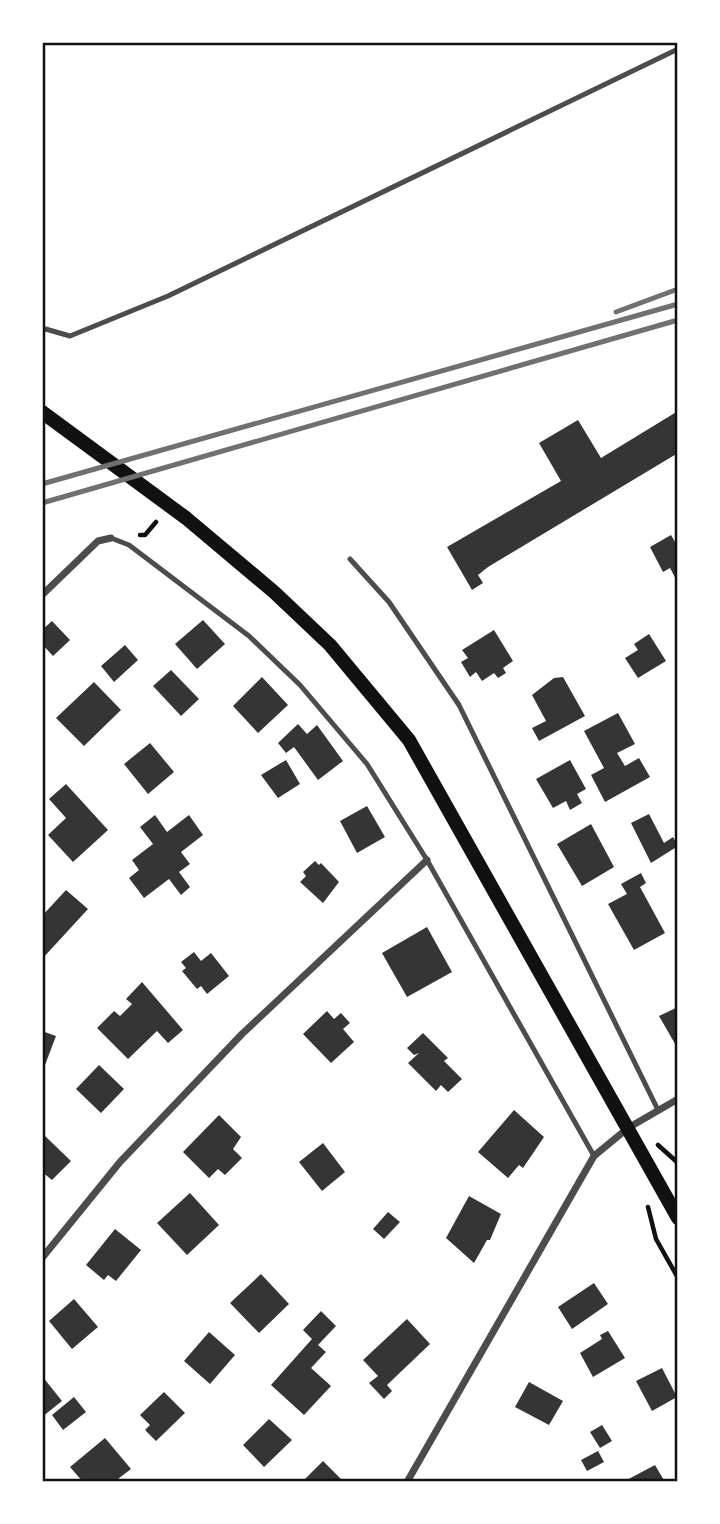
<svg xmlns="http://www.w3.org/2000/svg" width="720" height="1524" font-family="'Nunito Sans',sans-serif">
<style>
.building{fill:#353535}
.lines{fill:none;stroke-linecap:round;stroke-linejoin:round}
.path{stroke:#111;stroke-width:4.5}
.service{stroke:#4c4c4c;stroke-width:5}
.minor{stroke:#4c4c4c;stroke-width:7}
.secondary{stroke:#111;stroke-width:14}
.rail{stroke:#707070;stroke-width:5}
.neatline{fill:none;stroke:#111;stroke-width:2.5}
</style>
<rect width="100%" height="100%" fill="#fff"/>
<path class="building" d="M678 411V453L488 567 478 575 483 583 472 590 447 547 561 481 539 443 578 420 601 458Z
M671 535 678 547V583L670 568 663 572 650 547Z
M203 620 225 644 197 669 175 644Z
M52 621 70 640 53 656 42 644V630Z
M494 630 513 661 503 668 506 673 498 678 494 673 482 681 476 672 470 677 461 662 468 658 462 650Z
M649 634 666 661 638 678 625 658 638 650 634 644Z
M125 645 138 660 114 682 101 666Z
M171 670 199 699 181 716 153 686Z
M262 677 288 705 258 733 233 706Z
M563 677 585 716 539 741 532 728 546 721 532 695 554 678Z
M94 682 121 710 84 746 56 718Z
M618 713 635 744 617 753 625 766 639 758 650 777 605 802 591 775 604 768 584 731Z
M298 724 307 734 317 725 343 761 318 780 294 747 286 753 278 743Z
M150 743 174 772 148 794 124 764Z
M286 760 300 784 278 798 261 775Z
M570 760 586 789 577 794 582 803 570 810 566 801 553 808 536 779Z
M66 784 108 830 73 862 48 835 66 818 49 799Z
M367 806 385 837 357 853 340 821Z
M649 814 664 843 673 837 678 846 651 863 631 823Z
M155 815 167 832 189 815 203 835 181 852 190 864 179 872 190 887 181 895 169 879 144 898 129 878 139 870 132 860 153 844 140 827Z
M591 824 614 867 582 886 557 844Z
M315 861 319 865 321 863 339 882 323 903 300 882 306 876 303 872Z
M641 873 646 883 640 887 665 933 634 950 608 904 627 894 621 884Z
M66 890 88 909 42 959V916Z
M427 927 452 972 407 997 382 953Z
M194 952 201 961 211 953 229 976 207 994 201 986 197 989 182 971 186 968 181 962Z
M142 982 183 1030 168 1043 157 1031 128 1059 97 1028 114 1011 120 1016 132 1004 126 999Z
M678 1007V1049L659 1016Z
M327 1011 334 1019 341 1013 350 1023 343 1029 354 1042 331 1063 303 1034Z
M42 1031 56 1036 45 1065 42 1064Z
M423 1033 448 1058 444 1061 462 1079 448 1092 441 1085 436 1091 408 1063 419 1053 414 1055 407 1048Z
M99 1065 124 1089 101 1113 76 1089Z
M514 1110 544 1137 523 1168 519 1165 508 1178 478 1152Z
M219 1115 241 1137 233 1149 242 1158 225 1175 218 1169 209 1178 183 1152Z
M45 1136 71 1161 52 1180 42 1172V1139Z
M323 1143 345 1172 322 1191 299 1162Z
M190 1193 219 1225 187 1255 157 1223Z
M469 1196 501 1214 490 1240H487L474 1263 446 1238Z
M388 1212 400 1222 384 1239 373 1229Z
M115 1229 141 1250 116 1281 108 1275 104 1280 86 1265Z
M261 1274 289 1304 259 1333 230 1303Z
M594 1283 608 1304 572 1329 558 1307Z
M74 1299 98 1327 72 1349 49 1321Z
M321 1311 336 1326 318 1345 326 1352 311 1368 331 1386 304 1415 271 1385 312 1339 303 1330Z
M407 1319 430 1344 387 1385 392 1391 384 1399 369 1383 378 1376 363 1360Z
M608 1331 625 1358 593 1377 580 1353 602 1339 600 1335Z
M209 1332 235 1355 210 1384 184 1361Z
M662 1368 677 1397 652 1411 636 1381Z
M42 1376 62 1401 42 1417Z
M529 1382 563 1401 549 1425 515 1407Z
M164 1392 185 1413 156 1441 145 1430 150 1425 140 1415Z
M74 1397 86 1412 63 1430 52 1415Z
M269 1419 292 1440 264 1467 243 1445Z
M602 1425 612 1441 600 1448 590 1432Z
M105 1438 131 1469 114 1482H83L70 1467Z
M598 1451 604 1462 587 1471 581 1460Z
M323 1461 344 1482H302Z
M655 1465 665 1482H623Z"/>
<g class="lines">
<path class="path" d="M140 535H145L156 522
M658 1145 678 1163
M648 1207 656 1239 678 1278"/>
<path class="service" d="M42 328 70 336 168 296 678 49
M111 538 129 545 249 636 300 685 367 764 427 860 594 1156
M350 559 389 602 459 705 658 1110"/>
<path class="minor" d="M42 595 98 541 111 538
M42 1258 120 1162 242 1034 427 860
M407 1482 594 1156 628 1128 678 1099"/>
<path class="secondary" d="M42 412 186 518 274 592 330 645 409 740 678 1218"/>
<path class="rail" d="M616 312 678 289
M42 484 678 304
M42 503 678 320"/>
</g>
<rect width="720" height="1524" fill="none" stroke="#ffffff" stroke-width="88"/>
<rect x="44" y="44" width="632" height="1436" class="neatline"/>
</svg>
